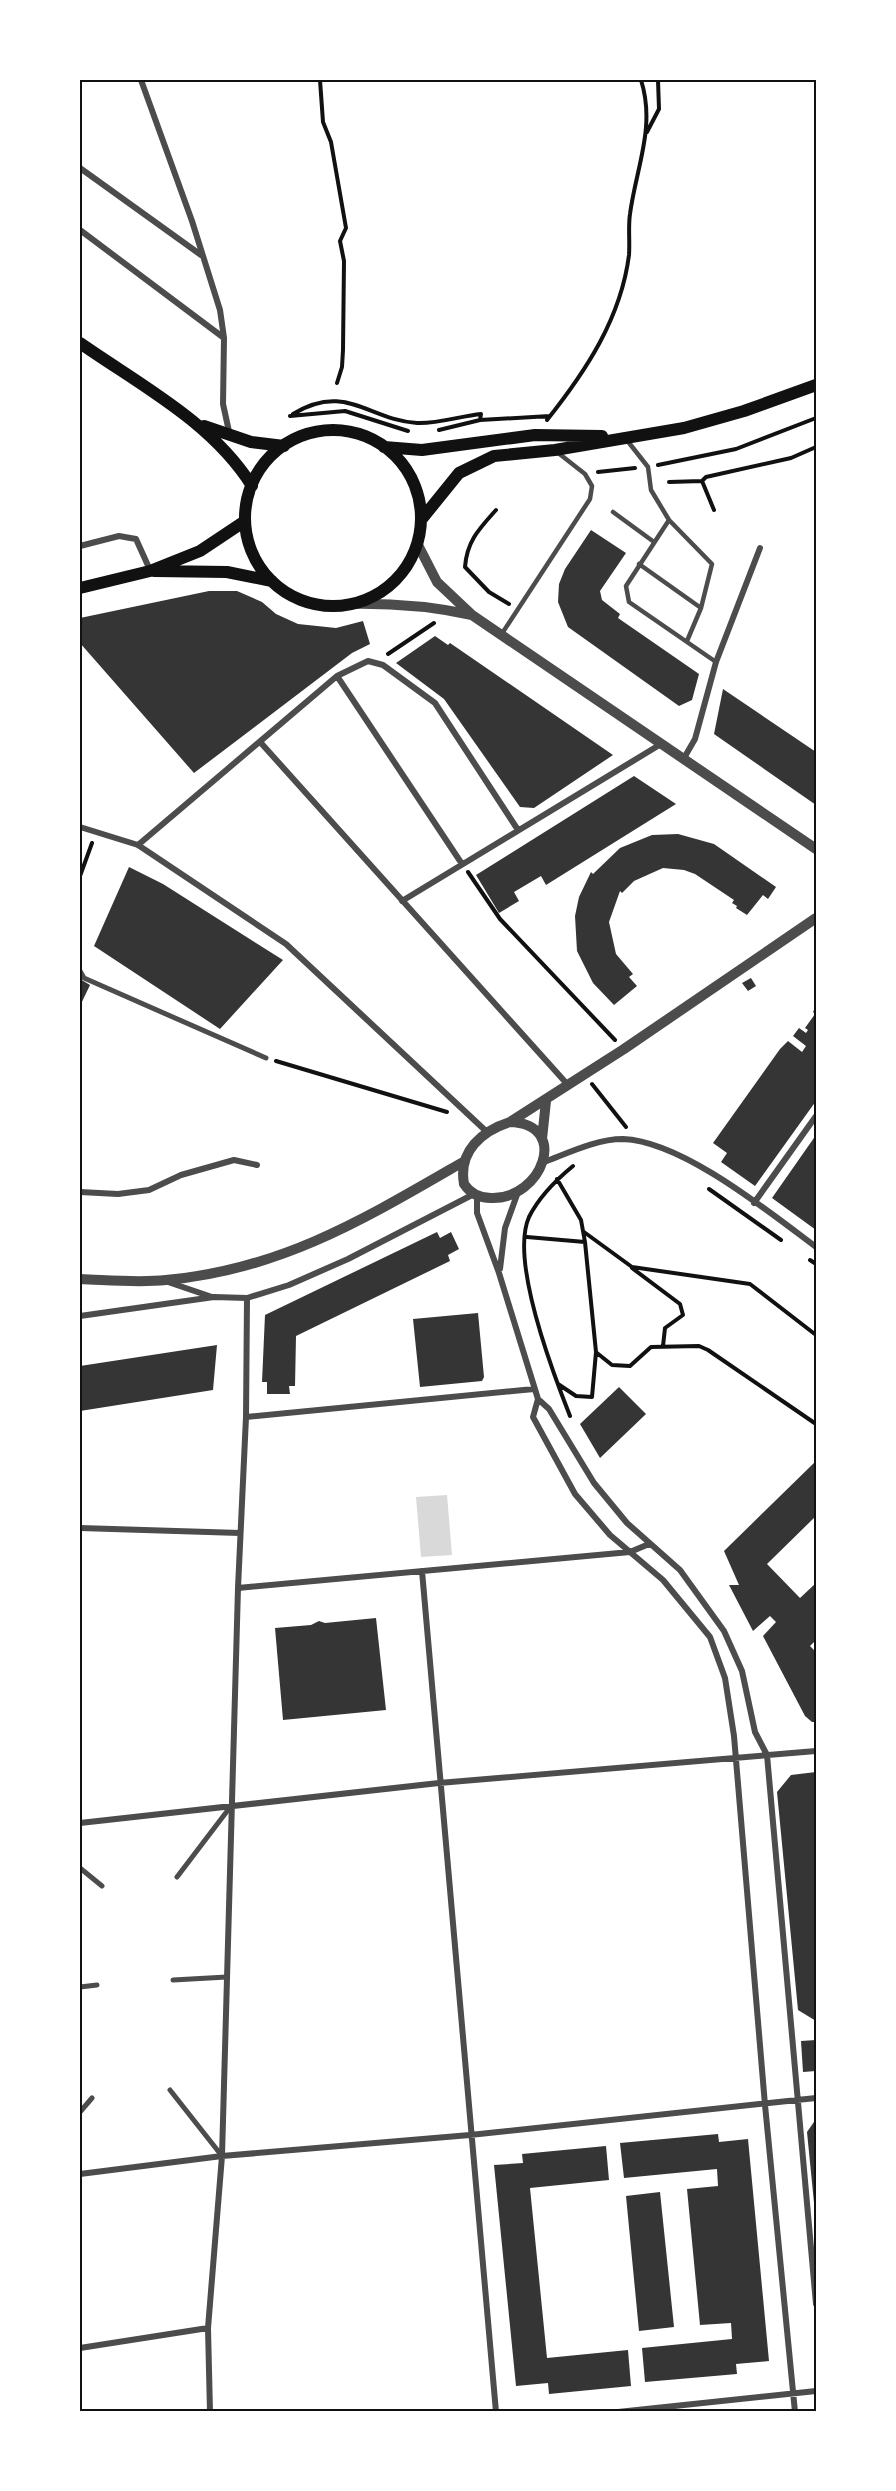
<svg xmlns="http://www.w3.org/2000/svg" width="896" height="2491" font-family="'DejaVu Sans',sans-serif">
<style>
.water{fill:#d9d9d9}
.building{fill:#353535}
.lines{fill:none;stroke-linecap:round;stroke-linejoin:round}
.path{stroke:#111;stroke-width:4}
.service{stroke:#4c4c4c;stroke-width:4.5}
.pedestrian{stroke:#4c4c4c;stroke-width:5}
.minor{stroke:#4c4c4c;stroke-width:6}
.tertiary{stroke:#4c4c4c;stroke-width:10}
.secondary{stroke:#111;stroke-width:12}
.neatline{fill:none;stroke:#111;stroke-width:2}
</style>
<rect width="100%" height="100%" fill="#fff"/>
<path class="water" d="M447 1495 452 1555 421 1557 416 1497Z"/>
<path class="building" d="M591 530 626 553 600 591 602 600 620 614 618 618 699 674 692 700 679 706 568 627 558 602 559 584 565 569Z
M209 591H237L262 602 276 614 298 624 336 628 363 621 370 644 352 653 194 773 80 643V618Z
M435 636 448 645 450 643 613 755 534 808 520 807 444 699 396 663Z
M723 689 816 752V805L714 734Z
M634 776 676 804 546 885 541 876 514 892 519 901 499 913 476 875Z
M678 834 714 844 776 887 768 899 763 895 747 915 736 908 737 906 732 903 734 900 695 874 684 870 663 868 634 881 622 893 620 891 609 922 616 954 633 974 629 977 637 986 614 1005 593 983 577 951 575 916 579 897 591 872 593 874 620 848 652 835Z
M129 867 163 884 283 960 220 1029 94 946Z
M751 978 756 986 748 991 742 983Z
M80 979 90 985 80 1006Z
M816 1006V1101L755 1186 721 1162 727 1153 713 1143 780 1049 788 1041 802 1052 806 1046 793 1036 799 1028 806 1033 808 1030 805 1028 815 1014 813 1012Z
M816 1135V1230L772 1198Z
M437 1232 440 1238 451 1232 459 1249 448 1255 450 1261 296 1336 295 1386H289L290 1394H267V1382H262L265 1315Z
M478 1313 484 1377 482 1381 420 1387 413 1319Z
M217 1345 213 1390 80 1411V1366Z
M619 1387 646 1414 600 1458 580 1424Z
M816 1461V1516L767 1564 800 1598 816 1583V1640L810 1646 816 1652V1722H812L805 1716 763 1636 776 1622 770 1616 753 1631 729 1585H739L724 1551Z
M376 1618 386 1710 283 1720 275 1628 311 1625 319 1621 325 1623Z
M816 1772V2021L798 2010 777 1792 791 1775Z
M816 2040V2071L803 2072 801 2041Z
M816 2119V2213H815L807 2132Z
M718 2134 719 2142 748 2139 769 2361 736 2364 737 2374 645 2382 642 2348 732 2339 731 2323 700 2325 687 2189 718 2186 717 2169 624 2178 620 2143Z
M606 2146 609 2180 530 2188 547 2358 628 2350 631 2386 549 2394 548 2383 516 2386 494 2165 523 2163 522 2154Z
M660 2192 674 2327 639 2331 626 2196Z"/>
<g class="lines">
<path class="path" d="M320 80 323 122 331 142 346 228 340 241 344 261 343 350 342 367 337 383
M647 132 659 109 658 80
M293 414C346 382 368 420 417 423 437 424 461 416 481 414L480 420
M290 416 345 411 408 431
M547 420C586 371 621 318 629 255 630 241 628 227 630 214 636 168 656 127 641 80
M439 430 480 420 550 416
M658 465 736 449 816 418
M598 472 635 468
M669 482 702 481
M496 510C479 529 467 541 465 567L489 592 509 604
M714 510 702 481 706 477 791 458 816 447
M388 654 434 623
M468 872 500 919 615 1040
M80 876 92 843
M276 1061 447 1112
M592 1084 626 1127
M557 1179 581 1220 585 1242 596 1352 592 1397 576 1396 558 1384
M709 1189 781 1240
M584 1232 632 1267 750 1284 816 1335
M527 1237 585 1242
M810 1260 816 1264
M632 1268 680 1304 683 1315 665 1328 663 1346
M597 1353 612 1365 630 1366 651 1347 699 1346 708 1350 816 1424
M570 1416C553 1373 510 1260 529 1217 539 1197 556 1180 573 1166"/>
<path class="service" d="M626 439 648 467 651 490 669 520
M613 512 654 542
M639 564 701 608
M501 635 590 499 592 486 585 474 557 452
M687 641 701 608 712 564 669 520 626 586 629 602 716 662"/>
<path class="pedestrian" d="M80 971 84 978 266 1058
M80 1868 102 1886
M177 1877 231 1806
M173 1980 227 1977
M80 1987 97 1985
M170 2090 222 2156
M80 2112 92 2098"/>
<path class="minor" d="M141 80 192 221 220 310 224 338 223 404 230 436
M80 168 201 255
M80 230 224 338
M80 546 119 536 136 539 150 570
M337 676 462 864
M261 743 568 1085
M684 758 695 739 716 662 760 548
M80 827 138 845 286 944 487 1132
M138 845 337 676 368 661 383 665 435 703 518 830
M402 901 661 744
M544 1162C568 1153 596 1139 623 1139 682 1141 769 1212 816 1247
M80 1192 118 1194 149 1190 181 1175 234 1160 257 1165
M477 1196V1213L499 1273 538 1399 549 1409 594 1483 627 1523 680 1570 724 1631 742 1671 755 1732 767 1755 816 2304
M754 1203 816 1116
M500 1269 505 1228 518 1192
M168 1282 212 1297
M80 1316 214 1297 247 1298 289 1285 348 1259 474 1194
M538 1399 533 1417 575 1494 610 1535 663 1580 710 1637 725 1678 734 1736 765 2105 795 2412
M246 1417 534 1389
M80 1528 240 1533
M422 1571 496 2412
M238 1588 630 1552 649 1544
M80 1823 439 1783 816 1751
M80 2174 222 2156 470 2135 816 2098
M80 2348 208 2328
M210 2412 208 2328 222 2156 238 1588 246 1417 247 1298
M618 2412 816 2391"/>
<path class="tertiary" d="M417 543 437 582 472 615 816 849
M347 604C390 603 430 606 472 615
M510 1122 624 1049 816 918
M510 1122C571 1124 542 1200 491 1198 479 1198 470 1193 464 1184 458 1151 482 1131 510 1122Z
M542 1139 546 1101
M80 1279C108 1280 138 1283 166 1280 281 1270 366 1218 463 1162"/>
<path class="secondary" d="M80 343C140 385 212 422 252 486
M204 426 251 442 284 446
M245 518a88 88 0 1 1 176 0a88 88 0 1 1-176 0Z
M384 447 422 450 535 435 602 436
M421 520 459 473 494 456 555 450 684 428 744 411 816 385
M154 571 227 572 272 581
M80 588 150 571 200 551 245 521"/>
</g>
<rect width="896" height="2491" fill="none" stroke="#ffffff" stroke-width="162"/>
<rect x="81" y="81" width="734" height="2329" class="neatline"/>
</svg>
